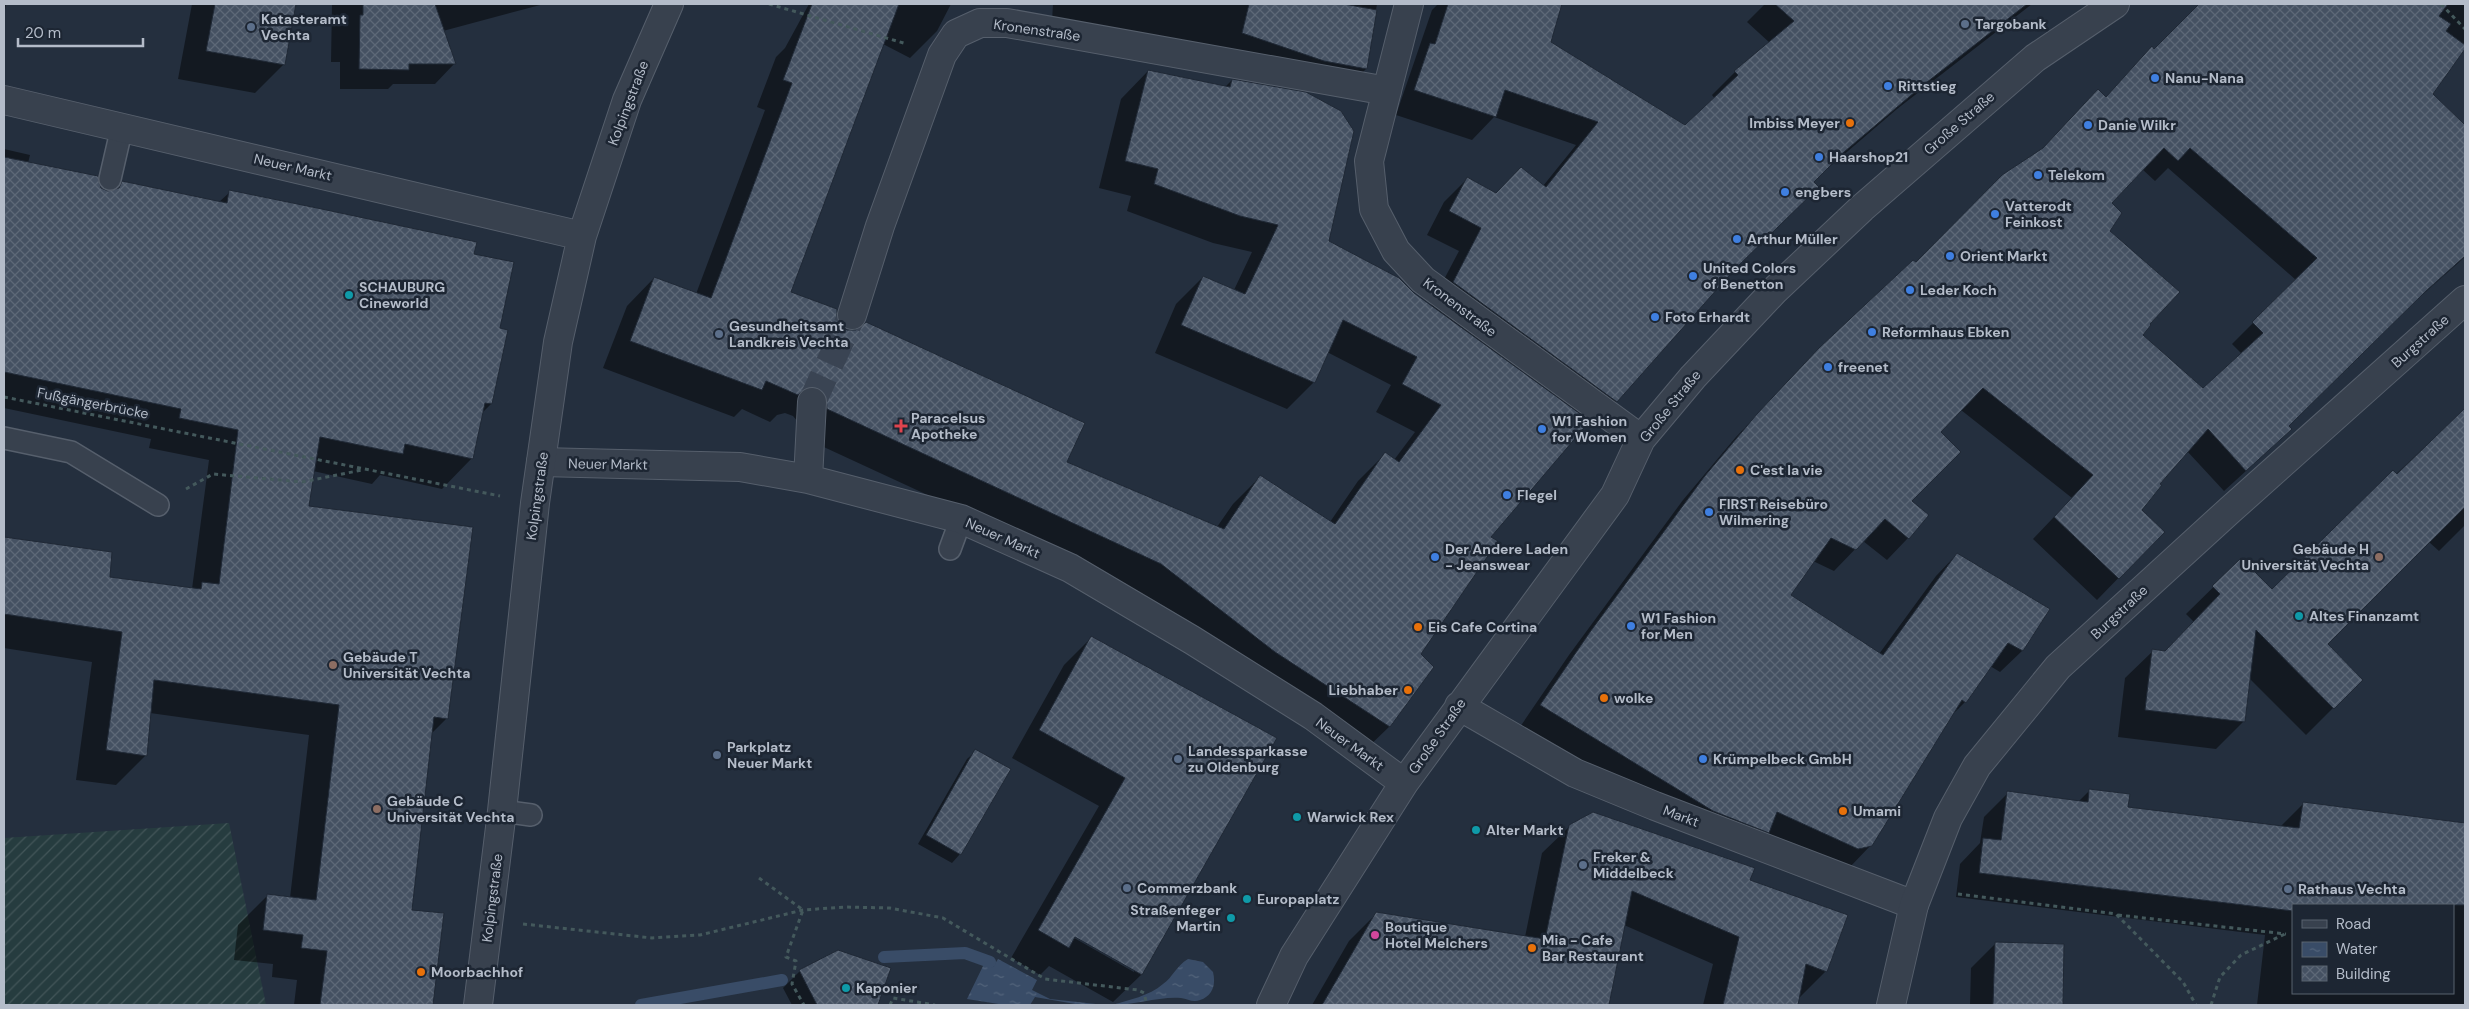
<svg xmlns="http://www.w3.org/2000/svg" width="2469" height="1009" font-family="'DM Sans',sans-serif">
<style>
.garden{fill:url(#garden-furrows)}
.water{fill:url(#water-ripples)}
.shadow{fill:#0007;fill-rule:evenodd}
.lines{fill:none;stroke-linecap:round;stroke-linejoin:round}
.stream{stroke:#394c67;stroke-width:12}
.building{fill:url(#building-cross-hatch);stroke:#1f2835;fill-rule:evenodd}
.minor-tunnel{stroke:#3a4453;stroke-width:28;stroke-dasharray:28 14;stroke-linecap:butt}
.service-casing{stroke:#565f6c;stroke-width:24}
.minor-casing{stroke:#565f6c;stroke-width:30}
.tertiary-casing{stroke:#565f6c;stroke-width:30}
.path{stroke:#44595c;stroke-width:3;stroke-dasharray:4 4;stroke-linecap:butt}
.service{stroke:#38414e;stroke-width:21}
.minor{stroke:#38414e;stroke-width:28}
.tertiary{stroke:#38414e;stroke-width:28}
.service-dot{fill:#5c6f8a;stroke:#1d2633;stroke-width:2}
.shop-dot{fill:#3f7fe0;stroke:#1d2633;stroke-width:2}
.food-dot{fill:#e8710a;stroke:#1d2633;stroke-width:2}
.culture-dot{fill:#0f9aa8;stroke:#1d2633;stroke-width:2}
.health-dot{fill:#e0444e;stroke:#1d2633;stroke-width:2}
.education-dot{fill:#8d6e63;stroke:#1d2633;stroke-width:2}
.hotel-dot{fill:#d1479c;stroke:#1d2633;stroke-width:2}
.labels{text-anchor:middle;stroke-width:5;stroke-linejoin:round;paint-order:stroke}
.poi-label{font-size:14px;font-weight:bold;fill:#b4bcc9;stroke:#1d2633;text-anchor:start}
.street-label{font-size:14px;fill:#b4bcc9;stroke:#1d2633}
</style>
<defs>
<pattern id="garden-furrows" width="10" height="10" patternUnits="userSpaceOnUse" patternTransform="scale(1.25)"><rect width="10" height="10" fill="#263c3f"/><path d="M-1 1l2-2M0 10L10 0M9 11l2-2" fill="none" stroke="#435659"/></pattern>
<pattern id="water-ripples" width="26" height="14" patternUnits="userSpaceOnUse" patternTransform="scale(1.25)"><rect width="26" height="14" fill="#394c67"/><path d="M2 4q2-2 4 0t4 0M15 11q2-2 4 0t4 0" fill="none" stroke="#53647b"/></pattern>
<pattern id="building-cross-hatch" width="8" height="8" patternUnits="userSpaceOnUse" patternTransform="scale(1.25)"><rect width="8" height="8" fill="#455162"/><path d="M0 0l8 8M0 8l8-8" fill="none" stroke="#5d6877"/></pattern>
</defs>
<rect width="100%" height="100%" fill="#242f3e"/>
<path class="garden" d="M229 823 266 1005H4V838Z"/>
<path class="water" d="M998 959 1037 980 1032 990 1050 999 1105 1005H1081L1035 997 1030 1005H1005L967 999 984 964 993 967Z
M1188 959 1203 962 1213 972C1216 984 1213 996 1200 1000 1193 1003 1188 999 1181 998 1161 996 1134 1005 1112 1005 1129 1000 1149 996 1163 984 1173 977 1176 966 1188 959Z"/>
<path class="shadow" d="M4 4H6L4 16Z
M192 4H295L283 65 255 93 178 79Z
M332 4H544L443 31 454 64 435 84H393L388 89H340V62H331Z
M809 4H951L937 31 910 58 883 44 790 292 836 319 839 326 1065 463 1217 527 1233 504 1260 477 1330 522 1358 481 1385 454 1394 460 1415 432 1376 412 1391 385 1327 352 1314 382 1287 409 1155 353 1176 304 1203 277 1234 290 1252 252 1213 243 1127 211 1131 196 1099 188 1121 99 1148 71 1225 87 1232 80 1328 242 1430 306 1459 251 1427 235 1444 202 1467 179 1496 194 1543 186 1576 145 1494 117 1472 140 1396 115 1432 10 1438 4H1561L1550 43 1685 127 1715 99 1712 95 1735 72 1770 43 1747 22 1765 4H2032L1897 109 1820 175 1730 272 1616 401 1593 425 1588 421 1489 537 1420 654 1390 726 1362 753 1133 590 800 436 799 423 793 416 785 413 777 415 770 422 742 409 734 417 603 368 627 306 654 278 696 294 765 110 757 107 776 57 785 48Z
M1053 4H1377L1366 69 1342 93 1052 21Z
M2201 4H2465V48L2432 95 2465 127V257L2403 312 2288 426 2269 450 2224 491 2187 451 2159 484 2141 510 2163 532 2097 600 2033 539 2072 498 1961 410 1939 432 1910 501 1927 515 1908 538 1887 560 1863 541 1834 571 1813 561 1790 596 1879 654 1936 576 1957 554 2048 610 2022 651 2000 672 1990 666 1965 702 1953 714 1871 845 1850 867 1746 854 1520 727 1569 655 1683 500 1736 437 1798 372 2040 151 2076 113 2105 98 2152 48 2151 54ZM2168 168 2296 280 2232 344 2242 354 2203 390 2141 335 2148 324 2108 231 2110 203 2142 169 2155 181Z
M4 149 30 155 28 163 97 184 106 192 115 190 123 183 219 202 230 192 473 255 499 329 491 404 481 414 472 458 442 489 380 475 372 484 313 471 308 507 446 719 431 734 411 911 442 914 432 1005H294L297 980 272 977 273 964 234 960 238 925 268 895 290 898 309 735 150 713 146 755 116 785 76 780 92 662 4 648V538L110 554 108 578 192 589 209 460 149 448 151 439 4 408Z
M2465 409V525L2439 551 2429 542 2326 644 2361 680 2306 735 2249 678 2244 721 2216 749 2118 737 2125 678 2153 651 2165 652 2194 622 2186 614 2241 560 2272 591Z
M1092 637 1275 738 1141 975 1113 1002 1049 966 1040 975 1011 958 1099 806 1012 758 1064 665ZM1070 933 1134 969V972L1069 935Z
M976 751 960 854 952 863 918 844 967 759Z
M2090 790 2127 808 2280 827 2303 804 2465 824V1005H2257L2265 935 1956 897 1960 864 1980 843 1984 817 2008 793 2078 802ZM2293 905H2453V993H2293Z
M1570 826 1749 881 1826 971 1798 999 1797 1005H1703L1713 964 1624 925 1608 1005H1312L1349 941 1376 914 1525 937 1542 853Z
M1996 943 2063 945 2062 1005H1970L1971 968Z
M889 969 877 1005H792L783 988 800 971Z"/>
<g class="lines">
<path class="stream" d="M884 957 965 953 990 962
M641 1005 782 980"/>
</g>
<path class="building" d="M215 4H296L285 65 206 51Z
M363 4H435L456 64H409V70L359 69 360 15H363Z
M812 4H899L791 292 837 309V319L840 325 847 330H856L866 322 1085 423 1067 462 1224 529 1260 475 1335 524 1385 452 1399 462 1441 405 1402 384 1417 357 1343 320 1315 383 1181 325 1203 276 1245 294 1278 225 1240 216 1154 184 1158 169 1125 161 1148 70 1230 87 1232 79 1306 92 1341 111 1354 131 1329 241 1399 278 1414 293 1590 421 1491 537 1498 541 1421 654 1434 667 1390 727 1275 652 1161 564 827 409 826 395 820 389 813 386 805 388 798 395 766 381 762 390 630 341 654 277 711 298 792 83 783 80Z
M1249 4H1344L1377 10 1367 69 1324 61 1242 33Z
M1448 4H1562L1551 42 1685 125 1738 75 1734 71 1794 21 1775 4H2027L1922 86 1844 152 1814 182 1819 187 1735 269 1617 402 1453 282 1481 228 1449 211 1467 177 1496 193 1521 167 1546 187 1598 122 1505 90 1496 117 1414 90 1430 43 1435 44Z
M2199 4H2448L2439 16 2451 24 2446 31 2465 45V49L2433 94 2465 125V256L2426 291 2289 426 2292 429 2246 471 2208 429 2160 484 2162 485 2142 510 2165 532 2119 579 2054 517 2093 475 1983 388 1941 432 1961 452 1912 501 1929 515 1909 539 1885 519 1856 550 1831 538 1791 595 1883 655 1957 553 2050 609 2023 651 2008 643 1966 703 1962 700 1872 846 1858 849 1777 812 1769 833 1713 811 1540 705 1590 632 1704 477 1757 414 1819 348 1913 260 1916 262 2002 175 2043 148 2098 89 2106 97 2152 46 2154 49ZM2164 148 2178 161 2190 148 2317 258 2252 322 2263 333 2203 388 2143 335 2151 325 2150 324 2180 292 2110 231 2122 213 2112 203Z
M4 157 98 176 101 188 108 191 119 188 122 181 227 203 229 190 317 208 477 242 474 254 514 262 500 328 508 330 492 404 485 403 473 459 405 444 403 454 320 437 309 506 473 527 448 719 434 717 412 910 444 913 433 1005H320L327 951 301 948 303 935 263 930 267 894 316 900 339 705 154 680 147 756 106 750 122 632 4 614V537L112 552 110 577 201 589 202 582 219 584 238 430 179 418 181 409 4 372Z
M2465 408V507L2328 644 2363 680 2334 709 2256 630 2245 722 2145 710 2152 649 2165 651 2220 594 2212 586 2241 558 2272 589 2393 470 2397 474Z
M1091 636 1277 738 1142 975 1075 937 1069 948 1038 930 1125 778 1039 730Z
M975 749 1011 769 961 855 926 835Z
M2089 789 2130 794 2128 807 2299 828 2303 802 2465 823V905H2293V911L1979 873 1983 838 2001 840 2007 791 2088 802Z
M1593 812 1755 868 1750 880 1848 915 1827 972 1806 964 1798 1005H1723L1739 937 1632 891 1609 1005H1322L1376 912 1545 939 1569 825Z
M1995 942 2064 944 2063 1005H1993Z
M838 950 891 968 878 1005H817L799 970Z"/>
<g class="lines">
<path class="minor-tunnel" d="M812 402 852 315"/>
<g class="service-casing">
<path id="service" d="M110 179 122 127
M4 438 71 452 158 505
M950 549 961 519
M502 811 531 815"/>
</g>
<g class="minor-casing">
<path id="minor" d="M1409 4 1369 161 1374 209 1396 251 1423 280 1641 439
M852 315 880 226 942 55 956 34 980 23H1007L1387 91
M541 462 740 467 808 479 961 519 1070 568 1192 640 1313 716 1404 783
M808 479 812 402
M1459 706 1575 773 1655 806 1914 905
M1271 1005 1294 956 1404 783 1615 495 1641 439 1693 377 1775 290 1862 208 2035 58 2115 4"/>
</g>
<g class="tertiary-casing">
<path id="tertiary" d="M4 100 582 236
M478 1005 502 811 535 503 558 342 582 236 627 100 669 4
M1891 1005 1914 905 1948 818 1977 766 2058 667 2230 510 2465 300"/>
</g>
<path class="path" d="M769 4 907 44
M2441 4 2465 29
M4 397 500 496
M186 489 213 474 302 482 362 470
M759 878 803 910 786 957 796 961 792 984 804 1005
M1958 894 2116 914 2183 982 2196 1005
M2118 915 2286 934
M523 924 652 938 700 935 803 910 845 907 890 908 943 918 1045 979 1138 990 1144 993 1147 1005
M890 1005 893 998 935 1005
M2211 1005 2220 977 2241 955 2285 934"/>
<use href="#service" class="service"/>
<use href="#minor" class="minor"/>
<use href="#tertiary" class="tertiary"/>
</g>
<g class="service-dot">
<circle cx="1965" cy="24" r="5"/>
<circle cx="251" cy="27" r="5"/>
<circle cx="719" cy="334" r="5"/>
<circle cx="717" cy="755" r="5"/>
<circle cx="1178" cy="759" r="5"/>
<circle cx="1583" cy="865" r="5"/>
<circle cx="1127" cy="888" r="5"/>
<circle cx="2288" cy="889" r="5"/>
</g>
<g class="shop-dot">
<circle cx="2155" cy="78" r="5"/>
<circle cx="1888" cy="86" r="5"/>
<circle cx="2088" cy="125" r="5"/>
<circle cx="1819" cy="157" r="5"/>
<circle cx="2038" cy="175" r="5"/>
<circle cx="1785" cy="192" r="5"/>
<circle cx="1995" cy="214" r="5"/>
<circle cx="1737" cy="239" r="5"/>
<circle cx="1950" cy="256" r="5"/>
<circle cx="1693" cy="276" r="5"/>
<circle cx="1910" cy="290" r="5"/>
<circle cx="1655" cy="317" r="5"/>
<circle cx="1872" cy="332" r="5"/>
<circle cx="1828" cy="367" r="5"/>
<circle cx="1542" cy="429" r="5"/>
<circle cx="1507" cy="495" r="5"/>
<circle cx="1709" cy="512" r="5"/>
<circle cx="1435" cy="557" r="5"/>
<circle cx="1631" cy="626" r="5"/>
<circle cx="1703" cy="759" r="5"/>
</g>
<g class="food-dot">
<circle cx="1850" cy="123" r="5"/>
<circle cx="1740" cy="470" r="5"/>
<circle cx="1418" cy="627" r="5"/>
<circle cx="1408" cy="690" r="5"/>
<circle cx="1604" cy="698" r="5"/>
<circle cx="1843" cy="811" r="5"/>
<circle cx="1532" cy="948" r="5"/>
<circle cx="421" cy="972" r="5"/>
</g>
<g class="culture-dot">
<circle cx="349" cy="295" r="5"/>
<circle cx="2299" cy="616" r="5"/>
<circle cx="1297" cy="817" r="5"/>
<circle cx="1476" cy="830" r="5"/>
<circle cx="1247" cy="899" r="5"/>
<circle cx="1231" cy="918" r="5"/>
<circle cx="846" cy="988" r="5"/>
</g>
<path class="health-dot" d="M898.5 418.5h5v5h5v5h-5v5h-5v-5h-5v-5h5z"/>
<g class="education-dot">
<circle cx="2379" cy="557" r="5"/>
<circle cx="333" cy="665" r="5"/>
<circle cx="377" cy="809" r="5"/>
</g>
<circle class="hotel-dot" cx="1375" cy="935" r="5"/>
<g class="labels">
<g class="poi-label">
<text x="261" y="24">Katasteramt<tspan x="261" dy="16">Vechta</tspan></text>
<text x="1975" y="29">Targobank</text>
<text x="2165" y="83">Nanu-Nana</text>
<text x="1898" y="91">Rittstieg</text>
<text x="1840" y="128" text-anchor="end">Imbiss Meyer</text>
<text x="2098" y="130">Danie Wilkr</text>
<text x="1829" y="162">Haarshop21</text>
<text x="2048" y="180">Telekom</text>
<text x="1795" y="197">engbers</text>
<text x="2005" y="211">Vatterodt<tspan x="2005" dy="16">Feinkost</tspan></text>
<text x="1747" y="244">Arthur Müller</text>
<text x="1960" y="261">Orient Markt</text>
<text x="1703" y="273">United Colors<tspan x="1703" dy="16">of Benetton</tspan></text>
<text x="359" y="292">SCHAUBURG<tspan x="359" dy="16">Cineworld</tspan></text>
<text x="1920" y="295">Leder Koch</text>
<text x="1665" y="322">Foto Erhardt</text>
<text x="729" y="331">Gesundheitsamt<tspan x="729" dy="16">Landkreis Vechta</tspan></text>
<text x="1882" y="337">Reformhaus Ebken</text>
<text x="1838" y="372">freenet</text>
<text x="911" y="423">Paracelsus<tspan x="911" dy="16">Apotheke</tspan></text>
<text x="1552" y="426">W1 Fashion<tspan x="1552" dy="16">for Women</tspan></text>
<text x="1750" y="475">C'est la vie</text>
<text x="1517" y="500">Flegel</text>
<text x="1719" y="509">FIRST Reisebüro<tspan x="1719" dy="16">Wilmering</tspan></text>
<text x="1445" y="554">Der Andere Laden<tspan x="1445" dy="16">- Jeanswear</tspan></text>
<text x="2369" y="554" text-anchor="end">Gebäude H<tspan x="2369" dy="16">Universität Vechta</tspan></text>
<text x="2309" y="621">Altes Finanzamt</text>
<text x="1641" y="623">W1 Fashion<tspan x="1641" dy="16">for Men</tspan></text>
<text x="1428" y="632">Eis Cafe Cortina</text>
<text x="343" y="662">Gebäude T<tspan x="343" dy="16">Universität Vechta</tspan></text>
<text x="1398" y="695" text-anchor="end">Liebhaber</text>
<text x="1614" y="703">wolke</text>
<text x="727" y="752">Parkplatz<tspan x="727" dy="16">Neuer Markt</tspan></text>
<text x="1188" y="756">Landessparkasse<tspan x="1188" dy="16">zu Oldenburg</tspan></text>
<text x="1713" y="764">Krümpelbeck GmbH</text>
<text x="387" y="806">Gebäude C<tspan x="387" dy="16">Universität Vechta</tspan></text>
<text x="1853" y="816">Umami</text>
<text x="1307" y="822">Warwick Rex</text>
<text x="1486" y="835">Alter Markt</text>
<text x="1593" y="862">Freker &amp;<tspan x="1593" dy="16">Middelbeck</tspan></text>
<text x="1137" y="893">Commerzbank</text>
<text x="2298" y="894">Rathaus Vechta</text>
<text x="1257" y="904">Europaplatz</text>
<text x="1221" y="915" text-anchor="end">Straßenfeger<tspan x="1221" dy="16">Martin</tspan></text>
<text x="1385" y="932">Boutique<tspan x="1385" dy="16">Hotel Melchers</tspan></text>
<text x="1542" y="945">Mia - Cafe<tspan x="1542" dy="16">Bar Restaurant</tspan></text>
<text x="431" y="977">Moorbachhof</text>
<text x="856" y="993">Kaponier</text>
</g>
<g class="street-label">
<text transform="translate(1037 30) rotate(8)" y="5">Kronenstraße</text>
<text transform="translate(628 103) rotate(-69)" y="5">Kolpingstraße</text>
<text transform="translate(1959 123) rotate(-41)" y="5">Große Straße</text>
<text transform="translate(293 167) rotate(13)" y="5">Neuer Markt</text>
<text transform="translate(1460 307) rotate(37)" y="5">Kronenstraße</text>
<text transform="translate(2420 341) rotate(-42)" y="5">Burgstraße</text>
<text transform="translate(93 403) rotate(11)" y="5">Fußgängerbrücke</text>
<text transform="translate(1670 406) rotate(-51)" y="5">Große Straße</text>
<text transform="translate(608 464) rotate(1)" y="5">Neuer Markt</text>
<text transform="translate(537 496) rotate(-82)" y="5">Kolpingstraße</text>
<text transform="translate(1003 538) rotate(24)" y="5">Neuer Markt</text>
<text transform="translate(2119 612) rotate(-43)" y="5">Burgstraße</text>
<text transform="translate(1437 736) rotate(-55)" y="5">Große Straße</text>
<text transform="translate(1350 744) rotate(36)" y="5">Neuer Markt</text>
<text transform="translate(1681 816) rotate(21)" y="5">Markt</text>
<text transform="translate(492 898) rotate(-83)" y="5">Kolpingstraße</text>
</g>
</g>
<rect width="2469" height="1009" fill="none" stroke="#b4bcc9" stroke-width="10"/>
<rect x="2292" y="904" width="162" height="90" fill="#1d2633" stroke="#59626f"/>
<rect x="2302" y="920" width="25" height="8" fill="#38414e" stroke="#59626f"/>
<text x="2336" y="929" font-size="15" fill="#b4bcc9">Road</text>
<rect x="2302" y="942" width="25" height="15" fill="url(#water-ripples)" stroke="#59626f"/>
<text x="2336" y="954" font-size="15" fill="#b4bcc9">Water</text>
<rect x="2302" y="966" width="25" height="15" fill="url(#building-cross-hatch)" stroke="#59626f"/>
<text x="2336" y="979" font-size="15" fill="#b4bcc9">Building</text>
<path d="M18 38v8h125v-8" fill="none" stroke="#b4bcc9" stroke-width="2.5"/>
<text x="25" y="38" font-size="15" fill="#b4bcc9" stroke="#1d2633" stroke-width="4" paint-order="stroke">20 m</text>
</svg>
